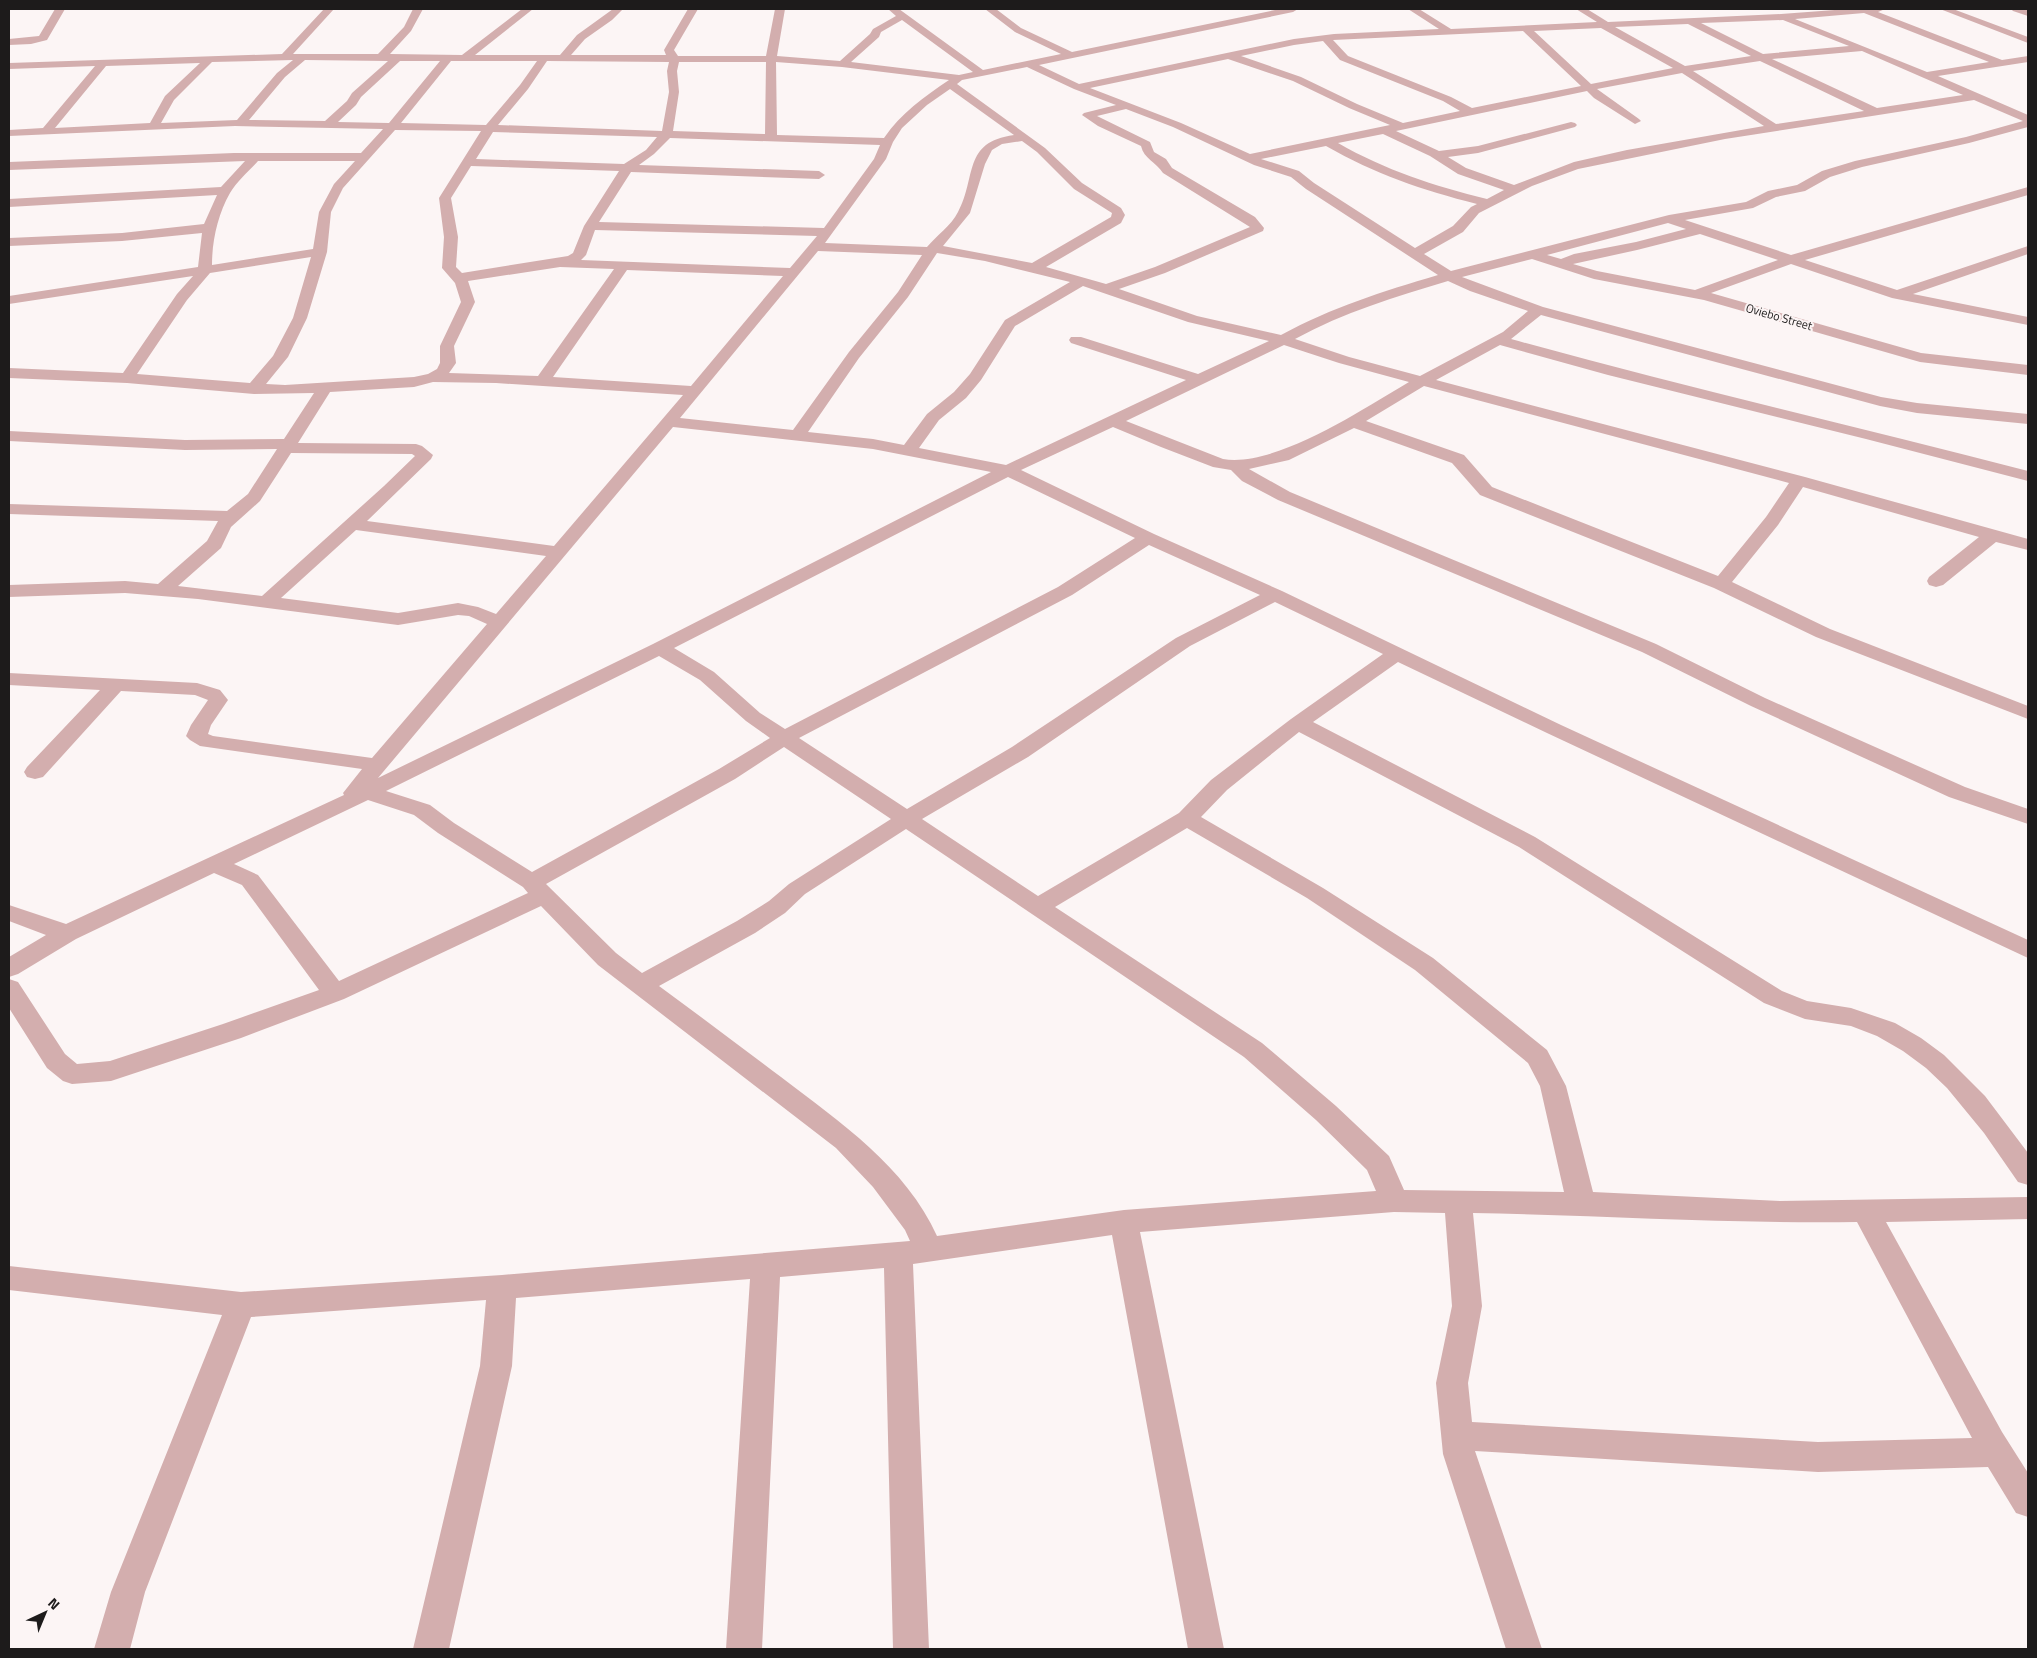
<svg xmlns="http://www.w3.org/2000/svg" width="2037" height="1658" font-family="'Titillium Web',sans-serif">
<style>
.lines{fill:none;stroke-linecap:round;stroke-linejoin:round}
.street{fill:#d3aeae;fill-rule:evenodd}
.labels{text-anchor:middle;stroke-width:4;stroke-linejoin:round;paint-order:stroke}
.far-street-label{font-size:12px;fill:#1d1b1b;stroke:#fcf5f5}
</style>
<rect width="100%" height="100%" fill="#fcf5f5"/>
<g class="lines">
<path class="street" d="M55 9H65L47 40 31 44 9 45V39L39 36Z
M324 9H334L293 54H378L404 27 413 9H423L411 31 390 54 462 55 522 9H533L475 55H560L577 35 613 9H623L612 20 585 39 571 55H666L664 50 688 9H698L674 50 678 56H766L775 9H785L777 56 840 61 870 34 873 29 896 16 888 9H899L983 70 1061 54 1015 32 985 9H996L1021 28 1072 52 1280 9H1298L1293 12 1039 65 1079 84 1294 39 1334 34 1439 29 1408 9H1419L1451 29 1597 22 1576 9H1587L1608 22 1781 14 1848 9H1885L1878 12 2002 60 2028 56V62L1938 76 2028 115V127L1969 143 1862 167 1830 177 1805 191 1776 197 1753 208 1685 220 1791 255 2028 187V195L1805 260 1897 290 2028 246V254L1913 294 2028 317V325L1892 298 1791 264 1711 293 1921 353 2028 365V375L1920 362 1704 300 1594 279 1532 259 1462 277 1543 307 1881 397 1917 403 2028 414V424L1917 413 1880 406 1541 315 1511 339C1683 387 1856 426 2028 471V481L1866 439 1608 375 1500 345 1436 380 1805 477 2028 539V550L1996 542 1943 585 1936 587 1929 585 1927 581 1929 577 1979 537 1803 487 1778 525 1732 582 1830 629 2028 706V719L1816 637 1714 588 1480 495 1452 463 1354 428 1289 460 1249 469 1290 492 1656 644 1765 698 1965 787 2028 809V824L1949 797 1751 706 1642 652 1278 500 1242 481 1231 470 1213 467 1161 447 1113 427 1021 470 1154 534 1282 591 1561 725 2028 940V958L1547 733 1398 662 1313 722 1535 837 1782 991 1807 1001 1851 1008 1895 1023 1921 1038 1944 1055 1985 1096 2028 1153V1185L2018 1182 1984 1133 1947 1088 1926 1068 1903 1051 1877 1036 1851 1026 1805 1019 1764 1003 1519 847 1299 732 1227 790 1201 817 1323 888 1433 958 1547 1050 1566 1086 1593 1192 1780 1201 2028 1197V1219L1886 1222 2002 1432 2028 1473V1517L2016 1513 1988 1467 1818 1472 1475 1451 1542 1649H1506L1443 1454 1436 1383 1452 1306 1445 1213 1394 1212 1140 1232 1224 1649H1188L1112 1235 913 1264 929 1649H893L884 1268 780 1277 762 1649H726L750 1279 516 1298 512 1366 449 1649H413L480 1366 486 1300 251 1317 145 1592 130 1649H94L111 1592 222 1315 9 1290V1266L241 1292 502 1275 910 1241 905 1230 873 1187 836 1148 598 965 541 906 344 999 241 1038 111 1081 72 1084 63 1081 47 1068 9 1008V979L18 982 65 1054 77 1064 110 1061 223 1024 319 990 242 885 214 873 76 939 18 974 9 977V957L46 935 9 921V905L66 924 344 795 343 793 362 769 200 746 190 740 186 736 191 725 208 700 195 695 121 691 43 777 35 779 27 777 24 772 27 767 100 690 9 685V673L197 683 220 690 228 700 211 725 208 734 213 736 372 758 487 624 469 616 458 615 398 625 198 599 125 593 9 597V585L125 581 158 584 207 541 218 521 9 514V504L227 511 248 494 277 449 185 450 9 441V431L185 440 284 439 314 393 254 394 127 383 9 378V368L123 373 177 294 193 276 9 304V296L198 267 202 233 122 241 9 246V238L122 233 204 224 217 195 9 207V199L221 187 245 161 9 170V162L234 153H361L383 129 235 126 9 136V130L43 128 95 66 9 69V63L282 54ZM1864 13 1989 62 1927 72 1795 19ZM902 20 973 72 959 75 851 62 879 37 881 32ZM1783 20 1849 46 1763 54 1701 23ZM1688 24 1751 56 1685 66 1615 27ZM1601 28 1673 68 1591 84 1534 31ZM1523 31 1581 86 1472 108 1451 97 1348 56 1333 40ZM1323 41 1340 60 1443 101 1460 111 1403 123 1357 104 1301 77 1241 56 1294 45ZM1862 51 1963 95 1877 108 1772 59ZM1228 59 1293 81 1349 108 1390 125 1250 154 1181 123 1090 88ZM293 60 277 73 237 120 161 123 174 100 212 62ZM305 60 388 61 352 93 347 101 325 121 249 120 285 77ZM400 61H440L389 123 338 122 356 105 361 97ZM451 61H537L520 85 486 125 401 123ZM547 61 669 62 667 71 669 92 662 131 498 125 528 89ZM1760 61 1864 111 1776 124 1693 71ZM679 62H766L765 134 673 131 679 92 677 71ZM776 62 842 67 949 80C924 97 901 113 884 138L777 135ZM200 63 165 96 150 123 55 128 106 66ZM1027 67 1074 89 1116 105 1084 113 1082 115 1098 126 1141 146C1144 159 1156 162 1163 173L1250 227 1155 267 1106 284 1046 267 1121 223 1125 215 1121 208 1082 183 1045 148 957 84 962 80ZM1682 73 1764 126 1627 150 1574 162 1514 185 1466 168 1448 157 1478 153 1575 127 1577 125 1575 123 1571 122 1478 146 1439 151 1396 131 1587 91 1594 98 1635 124 1641 121 1639 119 1597 89ZM950 89 1014 135C962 142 977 177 958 212 951 226 937 235 927 247L825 243 886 159 893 142 902 128 927 105ZM1974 100 2023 121 1966 137 1855 161 1822 171 1797 185 1768 191 1746 202 1669 215 1451 271 1424 254 1463 232 1479 213 1532 186 1578 169 1725 139ZM1126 109 1173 127 1254 165 1291 177 1306 189 1438 275C1381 292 1333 307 1281 335L1197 316 1119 289 1165 273 1263 231 1264 228 1255 217 1172 168 1166 159 1154 152 1150 142 1097 116ZM395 130 481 131 439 198 444 237 442 268 455 283 461 302 440 346V363L437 369 428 374 414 377 285 385 266 384 288 357 307 318 327 252 331 212 343 188ZM493 132 657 137 646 150 624 164 476 159ZM1383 134 1430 156 1458 174 1504 190 1487 199C1434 186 1385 170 1338 143ZM670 138 880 145 874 159 824 228 599 222 631 172 819 179 825 175 819 171 639 165 654 154ZM1022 141 1037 152 1074 189 1112 213 1111 217 1032 263 943 246 970 213 985 164 992 150 1002 144ZM1326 146C1375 174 1422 190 1477 204L1471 207 1453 226 1415 248 1314 183 1299 171 1261 159ZM258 161H355L334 184 319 212 313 249 212 265C212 240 218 214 230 193 237 181 249 171 258 161ZM471 166 619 171 584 226 573 253 568 256 462 273 456 267 458 237 451 198ZM1668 223 1686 229 1636 242 1574 254 1561 259 1547 255ZM595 230 817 236 790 268 581 260 586 255ZM1700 234 1778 260 1695 290 1597 271 1573 264 1637 250ZM818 251 922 255 898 292 849 352 793 430 680 418ZM937 253 985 261 1070 282 1005 320 970 374 954 392 927 414 904 445 873 439 808 432 859 358 908 297ZM311 257 293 318 273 356 250 383 137 374 187 300 210 273ZM560 267 614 269 538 376 449 373 456 363 454 346 475 302 468 281ZM627 270 783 276 691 386 553 377ZM1448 281 1470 291 1528 311 1503 332 1420 376 1349 357 1295 339C1344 312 1395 297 1448 281ZM1083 286 1188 322 1269 341 1198 374 1081 337H1071L1069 340 1071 343 1186 380 1006 465 919 448 939 420 966 398 981 380 1015 326ZM1284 345 1339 363 1409 382C1363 409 1275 468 1223 459L1126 421ZM433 382 496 383 683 395 554 546 367 521 431 459 433 455 422 446 416 444 298 443 330 392 414 387ZM1424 386 1789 483 1766 517 1718 576 1492 487 1464 455 1366 421ZM673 427 873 449 991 472 653 644 378 778ZM291 453 412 454 415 456 384 486 262 596 178 586 221 548 231 527 260 501ZM1008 477 1135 538 1058 587 785 729 760 713 714 672 674 648ZM356 530 546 556 496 614 478 607 458 603 398 613 281 598ZM1149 545 1260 595 1176 638 1012 747 907 809 799 738 1072 595ZM1275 602 1383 654 1291 719 1211 780 1179 813 1038 896 922 819 1028 757 1190 646ZM659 656 700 680 746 721 770 738 719 769 532 872 454 823 430 805 386 791ZM784 747 891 819 789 884 769 901 737 921 642 973 616 953 546 884 735 779ZM368 800 414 815 438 833 523 887 528 893 339 981 258 875 234 864ZM1187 828 1307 898 1415 970 1528 1063 1540 1086 1564 1192 1404 1190 1389 1156 1336 1106 1262 1043 1055 907ZM906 829 1244 1057 1316 1120 1367 1170 1376 1191 1124 1210 937 1236C906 1167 840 1122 781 1077 741 1047 700 1016 659 986L755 933 785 913 805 894ZM1473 1213C1601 1215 1729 1224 1857 1222L1972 1438 1818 1442 1472 1422 1468 1383 1482 1306Z
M1940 9H1953L2028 37V43Z
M2011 9 2028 10V16L2013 11Z"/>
</g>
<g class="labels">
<g class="far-street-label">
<text transform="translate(1779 317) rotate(16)" y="4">Oviebo Street</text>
</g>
</g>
<rect width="2037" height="1658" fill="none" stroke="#1d1b1b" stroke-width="20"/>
<g transform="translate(45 1613) rotate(44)" stroke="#fcf5f5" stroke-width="4" paint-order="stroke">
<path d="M0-4L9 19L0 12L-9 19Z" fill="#1d1b1b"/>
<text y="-8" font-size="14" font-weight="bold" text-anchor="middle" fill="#1d1b1b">N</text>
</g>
</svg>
